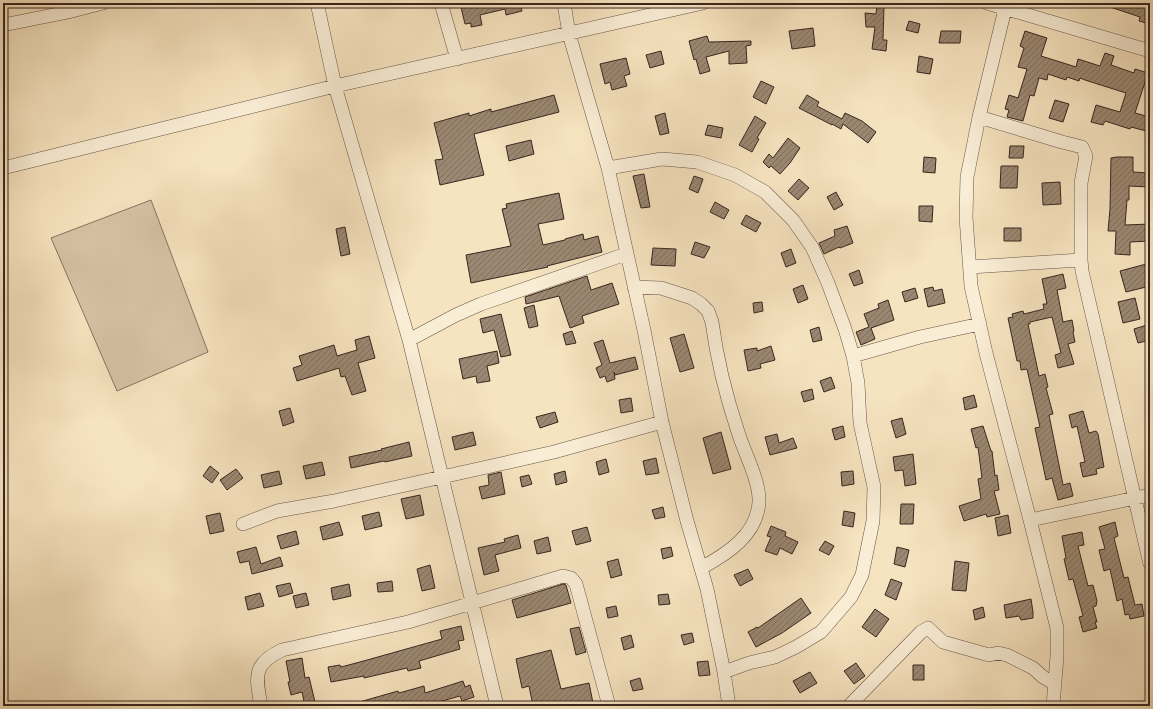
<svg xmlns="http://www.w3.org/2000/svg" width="1153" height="709" font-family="'Sorts Mill Goudy',serif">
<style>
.pitch{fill:#d6c3a4;stroke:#877462}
.building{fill:url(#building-hatch);stroke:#38261f}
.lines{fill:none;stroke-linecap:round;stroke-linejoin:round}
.minor-casing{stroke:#685547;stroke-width:14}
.minor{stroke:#f9edd5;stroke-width:13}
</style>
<defs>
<pattern id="building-hatch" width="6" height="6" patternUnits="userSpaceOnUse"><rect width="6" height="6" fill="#9b8872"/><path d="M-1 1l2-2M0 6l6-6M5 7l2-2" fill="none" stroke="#7f6f5d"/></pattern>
</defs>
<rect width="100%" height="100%" fill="#f6e3bf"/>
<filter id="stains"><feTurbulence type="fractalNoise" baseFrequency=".005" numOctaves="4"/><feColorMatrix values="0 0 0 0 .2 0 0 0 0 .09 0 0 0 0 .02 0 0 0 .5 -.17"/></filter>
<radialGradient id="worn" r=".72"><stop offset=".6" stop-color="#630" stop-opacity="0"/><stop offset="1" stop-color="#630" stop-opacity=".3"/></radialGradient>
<path class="pitch" d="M151 200 208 352 117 391 51 238Z"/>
<path class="building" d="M460 3H520L522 11 506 15 505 9 480 15 482 25 471 27V23L465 24Z
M1104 3H1138L1150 6V24L1139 21 1140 17 1104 5Z
M877 5 884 6 883 40H887L886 51 872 49 875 27H866L865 13 876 14Z
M909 21 920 24 918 33 906 30Z
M813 28 815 46 792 49 789 31Z
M941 31H961L960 43H939Z
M1025 31 1047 38 1041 56 1076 67 1078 59 1100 66 1105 53 1114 56 1111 65 1134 73 1135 69 1148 73 1135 113 1150 117V132L1131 127 1130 129 1105 121 1103 125 1091 122 1096 105 1120 112 1126 93 1085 80 1080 78 1079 81 1067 77 1066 80 1048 74 1047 80 1039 78 1034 96 1030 95 1023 121 1007 117 1009 110 1005 109 1009 95 1018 98 1027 69 1018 67 1024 48 1020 46Z
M707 36 709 42 751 41V45L746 46 747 63 729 64V51L706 57 710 71 700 74 696 59 694 60 689 41Z
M661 51 664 64 650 68 646 55Z
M919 56 933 59 930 74 917 72Z
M626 58 630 74 624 76 627 86 612 90 610 82 605 84 600 64Z
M761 81 774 87 766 104 753 97Z
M554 95 559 112 474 134 484 175 440 185 435 160 443 159 434 123 469 113V116L491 109V112Z
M807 95 819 102 817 106 842 119 845 113 862 121 876 132 868 143 843 124 841 129 832 124V125L799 108Z
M1055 100 1069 104 1063 122 1049 118Z
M665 113 669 133 660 135 655 116Z
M755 116 766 123 757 138 759 139 752 152 739 145Z
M708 125 723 128 721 138 705 135Z
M788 138 800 148 790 163 780 174 771 166 769 168 763 162 769 154 773 158Z
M531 140 534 154 509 161 506 146Z
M1010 146H1024L1023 158H1009Z
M924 157 936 158 935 173 923 172Z
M1117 157H1133V172L1150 173V187L1129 186V200H1127L1125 225 1150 224V241L1130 242V255L1115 254 1116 231H1108L1110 209 1111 158Z
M1001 166H1018L1017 188H1000Z
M644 174 650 207 641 208 633 176Z
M694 176 703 179 698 193 689 189Z
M799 179 809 188 798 200 788 191Z
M1060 182 1061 204 1043 205 1042 183Z
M836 192 843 205 834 210 827 197Z
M559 193 564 219 538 224 543 245 565 240V239L583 234 584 240 598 236 602 252 547 266 548 267 471 283 466 255 511 246 502 209 507 208 506 204Z
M715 202 729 210 724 219 710 212Z
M919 206H933L932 222 919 221Z
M746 215 761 223 756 232 741 224Z
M847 226 853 243 840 248 839 247 824 254 819 243 835 236 834 230Z
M345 227 350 254 341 256 336 229Z
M1004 228H1021V241H1004Z
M695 242 710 247 704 258 691 254Z
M653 248 676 249 675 266 651 265Z
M791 249 796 263 786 267 781 253Z
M1150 263V286L1126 292 1120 271Z
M859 270 863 283 854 286 849 274Z
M1063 274 1066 288 1057 290 1063 322 1072 320 1074 331 1073 332 1075 342 1068 344 1074 364 1058 368 1055 355 1061 353 1052 317 1030 322V324H1028L1039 376 1045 374 1048 387 1046 388 1053 414 1049 415 1063 485 1070 483 1073 496 1058 500 1052 478 1046 480 1035 428 1040 427 1027 369 1021 370 1020 361H1017L1008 318 1013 317 1012 314 1023 311 1024 314 1044 309 1043 304H1047L1042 279Z
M587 276 591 290 612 283 619 304 582 316 584 323 570 328 559 296 526 304 525 297Z
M803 285 808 299 798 303 793 289Z
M933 287 934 291 942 289 945 303 928 307 924 289Z
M915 288 918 298 905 302 902 292Z
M1135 298 1140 319 1123 323 1118 302Z
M888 300 894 320 871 328 875 339 861 345 856 332 869 327 864 314 879 308 878 304Z
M762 302 763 311 754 313 753 303Z
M534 305 538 326 529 328 524 308Z
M501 314 511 355 501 357 494 330 483 333 480 319Z
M1147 325 1150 340 1138 343 1134 329Z
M819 327 822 340 813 342 810 330Z
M572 331 576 343 566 345 563 334Z
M684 334 694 368 680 372 670 338Z
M369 336 375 358 358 363 366 391 352 395 345 376 341 377 339 368 297 381 293 368 302 365 299 356 334 345 337 356 357 350 355 340Z
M603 340 610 363 635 357 638 369 615 375 614 372 615 379 607 382 605 376 600 378 596 368 602 365 594 343Z
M771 346 775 360 760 364 761 368 748 371 744 350 757 348V351Z
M497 351 499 363 487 366 490 381 477 383 476 376 463 379 459 359Z
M831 377 835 388 824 392 820 381Z
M812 389 814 399 804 402 801 392Z
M974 395 977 407 965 410 963 398Z
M631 398 633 411 621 413 619 400Z
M290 408 294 422 283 426 279 411Z
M1083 411 1089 433 1096 431 1098 434 1104 467 1096 469 1097 474 1083 477 1080 463 1085 462 1077 426 1072 428 1069 415Z
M555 412 558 422 540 428 536 417Z
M902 418 906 434 896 438 891 421Z
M843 426 845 437 835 440 832 429Z
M983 426 991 451H992L995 476 997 475 999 490 994 491 1000 514 987 517 986 514 964 521 959 506 981 499 978 479 982 478 978 447 976 448 971 429Z
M473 432 476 445 455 450 452 437Z
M721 432 731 469 713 474 703 438Z
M777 434 779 443 793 438 797 448 770 455 765 437Z
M409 442 412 456 385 462 384 461 351 468 349 457 382 450 381 449Z
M913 454 916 484 905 486 903 470 895 471 893 457Z
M656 458 659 473 646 475 643 461Z
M606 459 609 472 599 475 596 462Z
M322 462 325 475 306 479 303 466Z
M210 466 219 473 212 483 203 476Z
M236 469 243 478 227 490 220 480Z
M279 471 282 484 264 488 261 475Z
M565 471 567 482 556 485 554 474Z
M853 471 854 484 842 486 841 472Z
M501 472 505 494 482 499 479 487 489 485 488 475Z
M529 475 532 484 522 487 520 477Z
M420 495 424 515 406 519 401 499Z
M901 504H914L913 524H900Z
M663 507 665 517 655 519 652 510Z
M844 511 855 513 853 527 842 525Z
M379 512 382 526 365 530 362 516Z
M220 513 224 531 210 534 206 516Z
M1008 515 1011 533 998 536 995 518Z
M339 522 343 535 323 540 320 527Z
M1115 522 1118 536 1114 538 1124 578 1128 577 1135 605 1142 604 1144 616 1130 619 1129 614 1125 615 1122 599 1117 601 1110 569 1104 571 1099 550 1105 549 1099 527Z
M771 526 786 532 785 536 798 542 792 554 780 548 777 555 765 551 771 537 767 536Z
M587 527 591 541 576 545 572 531Z
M296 531 299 544 281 549 277 536Z
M1082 532 1084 545 1078 546 1088 586 1093 585 1097 601 1096 606 1093 607 1097 622H1095L1097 628 1083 632 1079 617 1083 616 1073 579 1069 580 1064 559 1066 558 1062 536Z
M518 535 521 548 495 555 499 571 484 575 478 548 505 542 504 539Z
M548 537 551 551 537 554 534 541Z
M825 541 834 546 829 555 819 550Z
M256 547 261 564 280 557 283 566 252 574 249 561 240 563 237 552Z
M671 547 673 556 663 559 661 549Z
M897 547 909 550 905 567 894 564Z
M618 559 622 575 611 578 607 562Z
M955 561 969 563 966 591 952 590Z
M430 565 435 588 422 591 417 569Z
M748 569 753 579 740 586 734 575Z
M891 579 902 583 896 600 885 595Z
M392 581 393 591 378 592 377 583Z
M290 583 293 593 279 597 276 586Z
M349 584 351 596 333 600 331 588Z
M563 584 566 585 571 603 517 618 512 600Z
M260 593 264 606 248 610 245 597Z
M306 593 309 605 296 608 293 596Z
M668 594 670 604 659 605 658 595Z
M801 598 811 613 782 633 756 647 748 632 757 627 758 628Z
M1031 599 1033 612V618L1021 620 1019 616 1006 618 1004 605Z
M616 606 618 616 608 618 606 608Z
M983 607 985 617 975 620 973 610Z
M875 609 889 619 876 637 862 627Z
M461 626 464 640 458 641 460 649 419 661 421 668 408 671 407 668 364 678V676L331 682 328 667 340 665 341 667 360 662 442 639 440 631Z
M579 627 586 652 576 655 570 629Z
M692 633 694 642 684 645 681 635Z
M631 635 634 647 624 650 621 638Z
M551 650 561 689 589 683 593 703 580 706H533L529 686 522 688 516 659Z
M302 658 305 678 309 677 316 706H305L302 692 291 695 288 682H290L286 661Z
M708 661 710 675 699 676 697 662Z
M856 663 865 676 854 684 844 671Z
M913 665H924V680H913Z
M810 672 817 683 800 693 793 681Z
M640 678 643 689 633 691 630 681Z
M463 681 465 687 470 685 474 697 462 701 460 696 424 706H357L356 703 398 691 399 693 424 686 425 693Z"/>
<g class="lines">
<g class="minor-casing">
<path id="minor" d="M317 3 335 86 409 340 442 477 497 706
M441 3 457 59
M564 3 569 34 608 168 644 330 662 422 687 521 707 589 724 672 729 706
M987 3 1150 51
M1005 9 979 117 967 177 966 217 971 286 986 353 1030 520 1150 495
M3 25 68 12 103 3
M979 117 1062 142 1082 147 1086 156 1081 183V260L1082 271 1150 564
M3 168 335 86 703 3
M608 168 662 159 697 162 735 175 765 192 793 220 812 247 828 283 845 329 853 356 858 383 860 423 874 487 873 521 862 575 851 597 821 632 796 647 775 657 749 663 724 672
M970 267 1081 260
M634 287 661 288 692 298 701 304 708 311 712 322C717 360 726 396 738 432 744 452 760 481 759 502 757 535 727 554 701 568
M409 340 456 315 481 304 626 254
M853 356 920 337 980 324
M1030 520 1057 628V656L1053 706
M243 524 277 511 334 501 554 452 662 422
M261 706C256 677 252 664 282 650L408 622 563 576 571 578 576 584 609 706
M849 706 921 632 928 628 943 642 989 655 998 653 1007 655 1033 668 1043 677 1055 684"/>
</g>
<use href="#minor" class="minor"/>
</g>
<rect width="1153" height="709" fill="none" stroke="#f6e3bf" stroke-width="16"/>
<rect x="4" y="4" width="1145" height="701" fill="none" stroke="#38261f" stroke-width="2"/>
<rect x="8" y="8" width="1137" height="693" fill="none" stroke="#38261f"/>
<rect width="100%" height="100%" filter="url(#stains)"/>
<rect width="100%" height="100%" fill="url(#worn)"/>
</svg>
